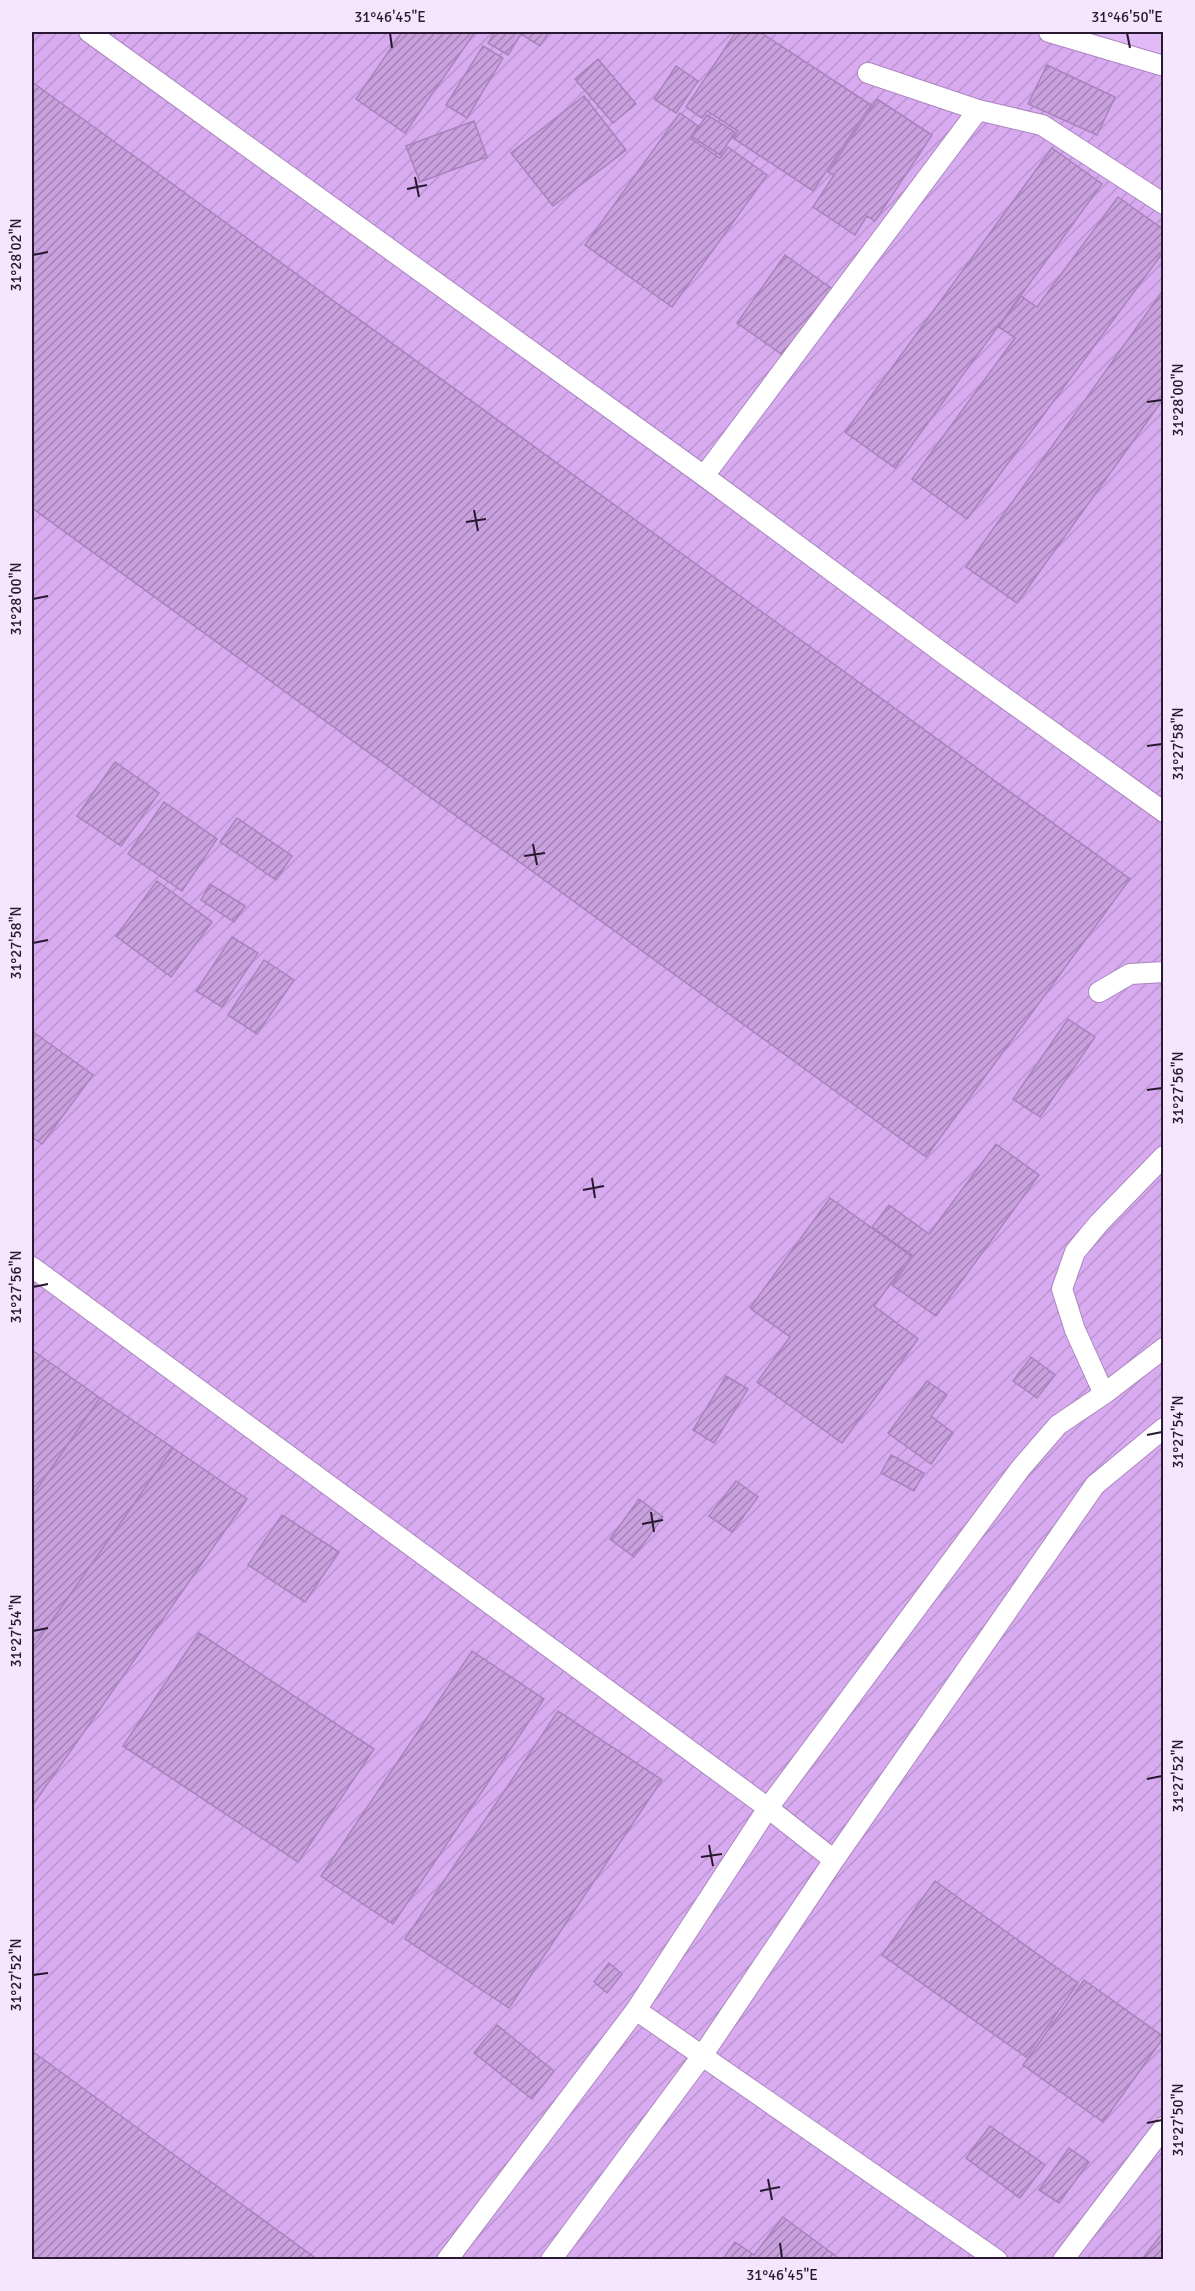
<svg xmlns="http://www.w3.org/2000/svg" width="1195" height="2291" font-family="Signika,sans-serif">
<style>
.industrial{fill:url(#industrial-furrows)}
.building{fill:url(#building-hatch);stroke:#a982bd;stroke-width:1.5}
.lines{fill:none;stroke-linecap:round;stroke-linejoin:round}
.service-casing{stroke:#ac85c0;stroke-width:22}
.service{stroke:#fff;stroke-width:20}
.ticks{fill:none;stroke:#281930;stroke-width:2}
.neatline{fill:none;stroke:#281930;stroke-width:2}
.ticks-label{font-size:15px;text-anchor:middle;fill:#281930}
</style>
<defs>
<pattern id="industrial-furrows" width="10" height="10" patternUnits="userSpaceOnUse" patternTransform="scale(1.5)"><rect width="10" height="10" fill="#d8abf0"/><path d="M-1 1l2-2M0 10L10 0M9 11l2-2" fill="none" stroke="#b993ce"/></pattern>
<pattern id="building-hatch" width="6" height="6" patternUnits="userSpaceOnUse" patternTransform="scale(1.5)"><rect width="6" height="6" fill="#c9a1de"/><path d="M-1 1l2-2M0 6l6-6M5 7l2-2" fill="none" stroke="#a382b4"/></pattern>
</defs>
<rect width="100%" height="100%" fill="#e2baf8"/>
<path class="industrial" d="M32 32H1062L1163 60V2259L32 2260Z"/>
<path class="building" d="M402 32H475L405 133 356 99Z
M495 32H549L540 46 521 34 508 55 488 43Z
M736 32H760L871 105 813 191 733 138 738 131 707 111 702 118 686 107Z
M483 46 503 58 467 118 446 105Z
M598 59 636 104 613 123 575 79Z
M1047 65 1115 97 1097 135 1028 104Z
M676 66 698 81 676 113 654 99Z
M32 82 1130 879 926 1157 32 508Z
M584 96 626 150 553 206 511 153Z
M877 99 932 135 875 221 867 216 855 235 813 207 834 175 828 172Z
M680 113 698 126 690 138 720 158 728 147 767 175 672 307 585 245Z
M707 115 735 132 720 155 692 137Z
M474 121 487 157 420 182 406 146Z
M1052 148 1102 184 895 468 845 432Z
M1118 197 1164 230V251L967 519 912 479 1015 338 999 327 1021 296 1037 307Z
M785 255 835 291 787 358 737 323Z
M1164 289V398L1017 603 966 567Z
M115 762 159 793 121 846 77 816Z
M164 802 217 839 182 891 128 854Z
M237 818 292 856 276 880 220 842Z
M157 881 212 922 171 977 116 936Z
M210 884 245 906 234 922 201 900Z
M232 937 258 953 222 1007 196 991Z
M264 960 294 980 257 1034 228 1015Z
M1068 1019 1095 1037 1040 1117 1013 1099Z
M32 1031 93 1075 42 1144 32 1137Z
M996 1144 1039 1175 936 1316 892 1285 913 1256 872 1227 889 1205 929 1234Z
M830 1198 911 1256 874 1306 918 1339 842 1443 757 1382 790 1337 750 1308Z
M32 1350 100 1398 32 1496Z
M1031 1357 1055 1375 1037 1398 1013 1381Z
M726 1376 748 1389 714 1443 693 1430Z
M927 1381 947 1395 931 1416 953 1433 931 1464 888 1433Z
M100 1398 173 1448 32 1649V1496Z
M173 1448 247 1499 32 1806V1649Z
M891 1455 924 1473 914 1491 881 1473Z
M736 1481 758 1497 732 1532 709 1516Z
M639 1499 663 1517 634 1557 610 1539Z
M282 1515 339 1552 305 1602 248 1565Z
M199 1633 374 1749 298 1862 123 1746Z
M472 1651 544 1699 393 1924 321 1876Z
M558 1711 662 1780 509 2008 405 1939Z
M935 1881 1078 1983 1026 2057 882 1955Z
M609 1963 622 1974 607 1993 594 1982Z
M1084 1980 1164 2037 1103 2122 1023 2065Z
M497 2025 554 2071 532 2099 474 2053Z
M32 2051 318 2260H32Z
M990 2126 1045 2165 1020 2198 966 2158Z
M1069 2148 1089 2162 1059 2203 1039 2190Z
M783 2217 841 2260H722L735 2242 754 2255Z
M1164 2231V2260L1142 2259Z"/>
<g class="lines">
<g class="service-casing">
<path id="service" d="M89 32 704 476 948 657 1164 812
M1049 32 1164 66
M868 73 978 110 1042 125 1164 204
M704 476 978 110
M1099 992 1130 974 1164 972
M32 1267 768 1808 834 1860
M1104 1394 1075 1330 1062 1289 1075 1252 1099 1223 1164 1156
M636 2010 997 2260
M447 2260 636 2010 768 1808 1020 1469 1058 1425 1104 1394 1164 1348
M551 2260 702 2056 834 1860 1095 1485 1164 1428
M1063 2260 1164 2127"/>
</g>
<use href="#service" class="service"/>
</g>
<path class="ticks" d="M390 33 392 48M1127 33 1130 48M415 177 419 197M407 189 427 185M33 255 48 252M1147 402 1162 400M474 510 478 531M466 522 486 519M33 599 48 596M1147 746 1162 744M533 844 537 865M524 856 545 853M33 943 48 940M1147 1090 1162 1088M592 1178 595 1198M583 1190 604 1186M33 1287 48 1284M1147 1435 1162 1432M651 1512 654 1532M642 1524 663 1520M33 1631 48 1628M1147 1779 1162 1776M709 1845 713 1866M701 1857 722 1854M33 1975 48 1973M1147 2123 1162 2120M768 2179 772 2200M760 2191 780 2187M780 2243 782 2258"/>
<rect width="1195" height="2291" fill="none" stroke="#f6e5ff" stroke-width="66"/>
<rect x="33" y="33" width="1129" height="2225" class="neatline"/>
<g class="ticks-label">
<text x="390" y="22">31°46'45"E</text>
<text x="1127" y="22">31°46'50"E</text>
<text transform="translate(16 255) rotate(-90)" y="5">31°28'02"N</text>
<text transform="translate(1178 400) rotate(-90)" y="5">31°28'00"N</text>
<text transform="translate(16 599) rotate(-90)" y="5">31°28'00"N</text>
<text transform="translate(1178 744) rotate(-90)" y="5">31°27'58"N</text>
<text transform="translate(16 943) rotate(-90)" y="5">31°27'58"N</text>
<text transform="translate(1178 1088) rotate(-90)" y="5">31°27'56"N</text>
<text transform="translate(16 1287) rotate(-90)" y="5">31°27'56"N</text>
<text transform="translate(1178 1432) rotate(-90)" y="5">31°27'54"N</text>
<text transform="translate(16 1631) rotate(-90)" y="5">31°27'54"N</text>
<text transform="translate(1178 1776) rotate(-90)" y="5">31°27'52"N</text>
<text transform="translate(16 1975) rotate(-90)" y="5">31°27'52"N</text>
<text transform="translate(1178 2120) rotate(-90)" y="5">31°27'50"N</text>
<text x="782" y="2280">31°46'45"E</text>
</g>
</svg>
